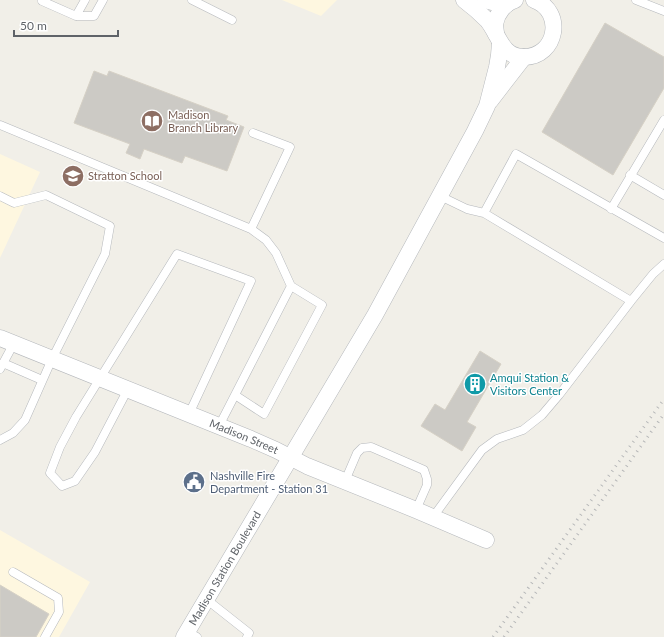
<svg xmlns="http://www.w3.org/2000/svg" width="664" height="637" font-family="Lato,sans-serif">
<style>
.commercial{fill:#fef7e0}
.building{fill:#cccac5;stroke:#d6d1c6}
.lines{fill:none;stroke-linecap:round;stroke-linejoin:round}
.service-casing{stroke:#b5b8bc;stroke-width:9}
.minor-casing{stroke:#b5b8bc;stroke-width:17}
.service{stroke:#fff;stroke-width:8}
.minor{stroke:#fff;stroke-width:16}
.rail{stroke:#b6b7b8;stroke-width:3;stroke-dasharray:1 5;stroke-linecap:butt}
.labels{text-anchor:middle;stroke-width:3;stroke-linejoin:round;paint-order:stroke}
.education-label{font-size:11px;fill:#785e54;stroke:#fff;text-anchor:start}
.culture-label{font-size:11px;fill:#0d838f;stroke:#fff;text-anchor:start}
.street-label{font-size:11px;fill:#5f6368;stroke:#fff}
.service-label{font-size:11px;fill:#4e5e75;stroke:#fff;text-anchor:start}
</style>
<rect width="100%" height="100%" fill="#f1efe8"/>
<path class="commercial" d="M282 0H337L321 16Z
M0 154 40 172 0 258Z
M0 530 90 582 59 637H0Z"/>
<path class="building" d="M605 23 664 57V88L613 175 542 132Z
M94 71 107 76 109 71 228 116 226 120 244 127 227 171 185 156 182 163 144 149 140 159 126 153 130 144 74 123Z
M480 351 501 364 467 422 476 427 462 451 421 426 435 404 445 410Z
M0 585 49 614 36 637H0Z"/>
<g class="lines">
<g class="service-casing">
<path id="service" d="M43 0 42 1 76 16 85 0
M192 0 232 20
M636 0 664 11
M76 16H94L103 0
M0 125 251 229 266 240 276 253 291 286 322 305 264 414 235 395
M630 175 664 195
M0 196 14 203 46 195 110 226 105 254 52 359 25 420 13 433 0 440
M440 196 467 209 484 213 516 154 664 238
M611 209 664 120
M484 213 631 301 653 274 664 264
M251 229 290 147 253 133
M3 363 42 380
M0 369 14 343
M128 389 95 452 75 481 62 486 50 473 60 447 76 417 177 254 251 281 189 414
M219 426 291 286
M345 481 357 453 362 448 371 447 424 470 427 479V485L416 510
M433 517 482 450 497 439 523 430 542 415 559 395 631 301
M13 572 58 598 59 612 45 637
M206 599 249 633 247 637
M188 632 197 637"/>
</g>
<g class="minor-casing">
<g id="minor">
<path d="M464 0C472 6 480 13 487 20 499 34 501 57 524 57 557 57 565 11 534 0"/>
<path d="M485 0 496 3 507 4"/>
<path d="M496 34C496 31 495 27 495 24 497 13 505 3 515 0"/>
<path d="M490 101 524 57"/>
<path id="s1" d="M0 338 251 439 276 450 307 466 416 510 486 540"/>
<path id="s2" d="M184 637 375 315 475 131 487 106 497 67 499 55 500 43"/>
</g>
</g>
<use href="#service" class="service"/>
<use href="#minor" class="minor"/>
<path class="rail" d="M493 637 664 399
M504 637 664 414"/>
</g>
<defs>
<g id="library-disc" transform="scale(1.15)"><circle r="9.5" fill="#8d6e63" stroke="#fff"/><path d="M-6-4Q-3-5.5-.7-3.5V5Q-3 3-6 4ZM6-4Q3-5.5 .7-3.5V5Q3 3 6 4Z" fill="#fff"/></g>
<g id="school-disc" transform="scale(1.15)"><circle r="9.5" fill="#8d6e63" stroke="#fff"/><path d="M0-5L7-2L0 1L-7-2ZM-4 1L0 2.5L4 1V4Q0 6-4 4Z" fill="#fff"/></g>
<g id="building-disc" transform="scale(1.15)"><circle r="9.5" fill="#0f9aa8" stroke="#fff"/><path d="M-4-6H4V6H1V3H-1V6H-4ZM-2.5-4.3h1.7v1.8h-1.7ZM.8-4.3h1.7v1.8H.8ZM-2.5-1h1.7V.8h-1.7ZM.8-1h1.7V.8H.8Z" fill="#fff"/></g>
<g id="civic-disc" transform="scale(1.15)"><circle r="9.5" fill="#5c6f8a" stroke="#fff"/><path d="M-.6-6.5H3V-4.5H.6V-3L4-1V1h2V6H-6V1h2V-1L-.6-3ZM-1.2 2.5V6h2.4V2.5Z" fill="#fff"/></g>
</defs>
<g fill-rule="evenodd">
<use href="#library-disc" x="152" y="121"/>
<use href="#school-disc" x="73" y="176"/>
<use href="#building-disc" x="475" y="384"/>
<use href="#civic-disc" x="194" y="482"/>
</g>
<g class="labels">
<g class="education-label">
<text x="168" y="119">Madison<tspan x="168" dy="13">Branch Library</tspan></text>
<text x="88" y="180">Stratton School</text>
</g>
<g class="culture-label">
<text x="490" y="382">Amqui Station &amp;<tspan x="490" dy="13">Visitors Center</tspan></text>
</g>
<g class="street-label">
<text dy="4" stroke="none"><textPath href="#s1" startOffset="263">Madison Street</textPath></text>
<text dy="4" stroke="none"><textPath href="#s2" startOffset="80">Madison Station Boulevard</textPath></text>
</g>
<g class="service-label">
<text x="210" y="480">Nashville Fire<tspan x="210" dy="13">Department - Station 31</tspan></text>
</g>
</g>
<path d="M14 30v6h104v-6" fill="none" stroke="#5f6368" stroke-width="2"/>
<text x="20" y="30" font-size="12" fill="#5f6368" stroke="#ffffff" stroke-width="3" paint-order="stroke">50 m</text>
</svg>
